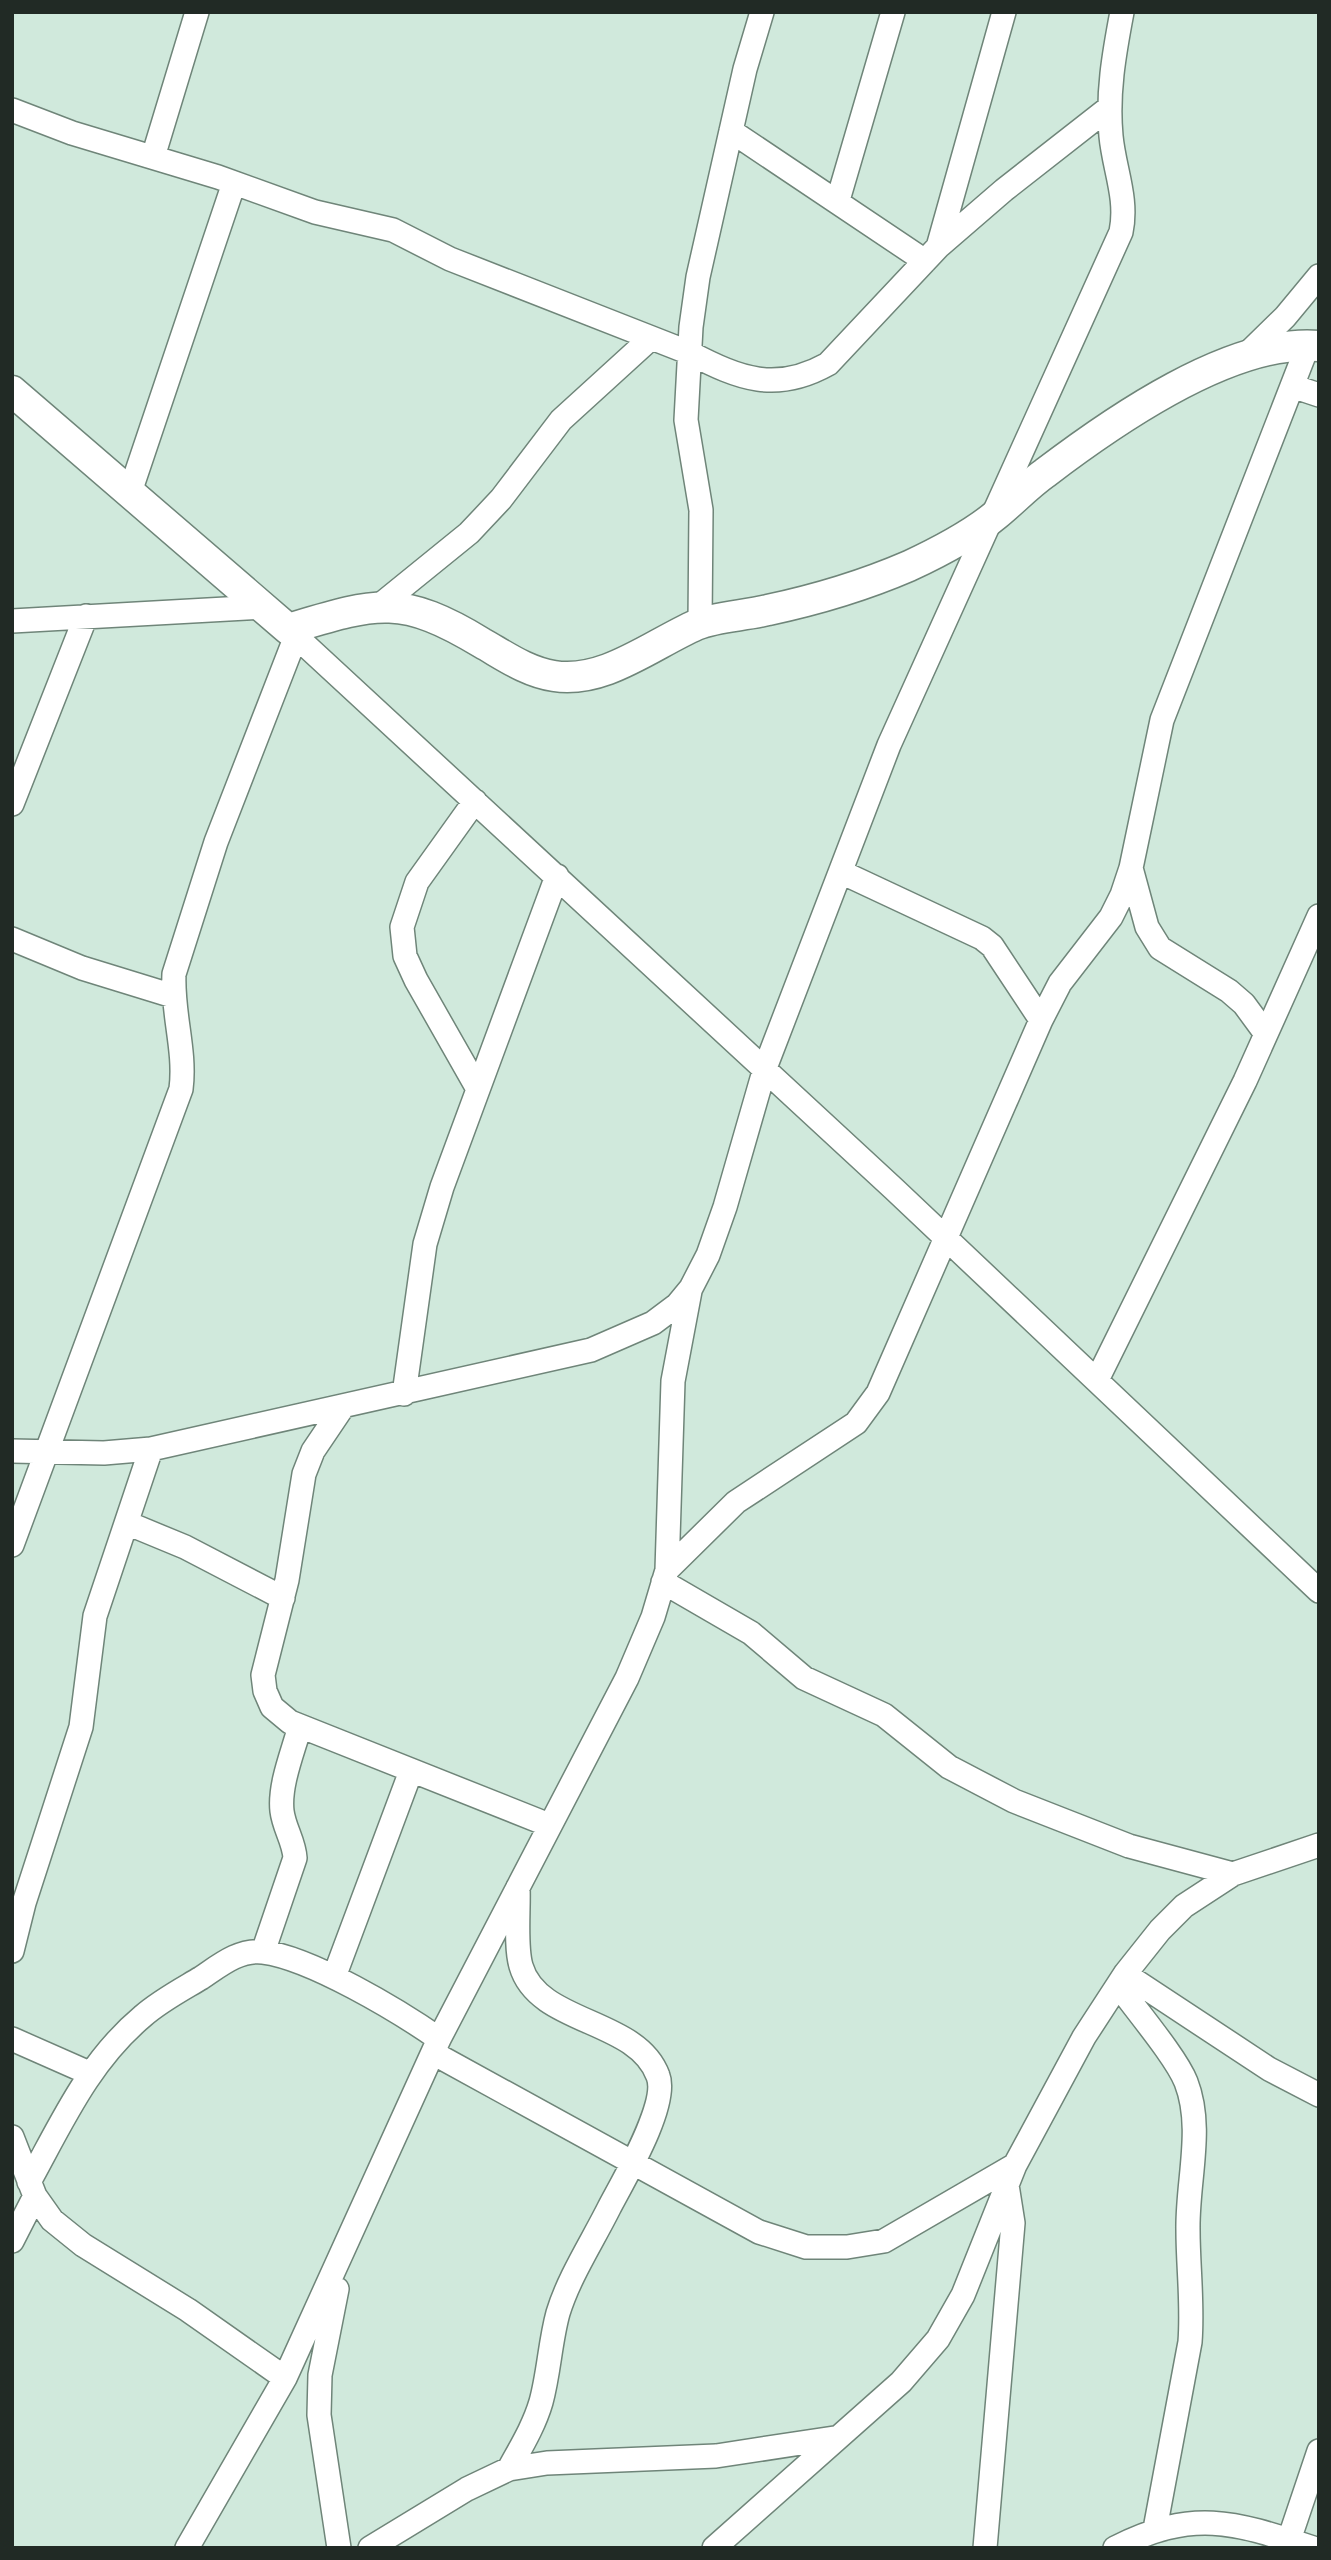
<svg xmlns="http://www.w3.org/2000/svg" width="1331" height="2560" font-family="Merriweather,serif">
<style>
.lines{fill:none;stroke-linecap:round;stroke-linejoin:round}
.minor-casing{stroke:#6f8579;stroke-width:26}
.tertiary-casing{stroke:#6f8579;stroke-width:33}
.minor{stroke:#fff;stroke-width:23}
.tertiary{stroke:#fff;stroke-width:30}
</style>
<rect width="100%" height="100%" fill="#d0e9dc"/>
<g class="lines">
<g class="minor-casing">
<path id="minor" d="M12 110 72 133 218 177 315 212 393 230 450 259 690 353C740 379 776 393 828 364L938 247 1004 190 1110 107
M731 131 925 261
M153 157 197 12
M838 200 893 12
M938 247 1004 12
M1244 357 1285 317 1319 276
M1292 386 1319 395
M130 492 234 183
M379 606 469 533 501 499 561 420 651 338
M12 621 263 607
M700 623 701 510 686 420 691 327 698 277 745 69 762 12
M288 629 894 1189 1319 1591
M475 801 417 882 402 927 405 956 416 980 478 1089
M12 804 86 616
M1131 868 1147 927 1160 948 1229 991 1244 1004 1266 1034
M841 872 982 938 992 946 1041 1020
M12 939 82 968 173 996
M1097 1380 1245 1081 1319 916
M404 1394 425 1244 442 1187 557 876
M342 1408 313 1451 304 1474 287 1580 263 1675 265 1691 272 1707 290 1722 549 1825
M12 1451 104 1453 151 1449 591 1350 653 1323 677 1305 691 1288 708 1255 725 1207 765 1068 889 745 1121 232C1128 198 1114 169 1111 136 1107 94 1114 54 1122 12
M127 1523 185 1547 283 1598
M12 1545 181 1089C186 1051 172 1013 174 974L216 842 296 636
M667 1570 736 1502 856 1423 878 1393 1041 1020 1060 983 1111 917 1122 895 1131 868 1162 720 1308 345
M663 1582 751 1633 804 1678 884 1715 949 1767 1014 1801 1129 1846 1233 1874
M12 1951 24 1903 81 1727 95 1616 151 1449
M263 1952 295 1858C294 1841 284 1828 282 1811 279 1785 293 1752 300 1726
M1125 1974 1269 2069 1319 2095
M334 1977 411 1771
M1118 1985C1136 2010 1176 2057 1186 2082 1204 2128 1187 2181 1188 2230 1188 2267 1193 2304 1190 2342L1155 2529
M12 2039 89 2073
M433 2053 759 2232 806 2247H847L884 2241 1015 2165
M12 2137 35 2196 52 2220 83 2245 188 2310 285 2378
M29 2182C62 2122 89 2061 143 2016 160 2001 181 1990 201 1978 219 1966 239 1949 263 1952 311 1958 399 2011 439 2039
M12 2241 35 2196
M337 2289 320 2375 319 2415 339 2548
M509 2469C521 2447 534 2426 541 2402 549 2373 550 2342 558 2313 569 2277 592 2242 609 2208 623 2181 669 2104 658 2076 637 2018 538 2025 521 1966 515 1946 519 1909 518 1887
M1289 2540 1319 2451
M187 2548 285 2378 439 2039 627 1678 653 1617 667 1570 673 1381 690 1291
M370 2548 467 2489 509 2469 547 2463 716 2456 834 2438
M714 2548 901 2382 938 2339 963 2295 1015 2165 1084 2037 1125 1974 1160 1930 1184 1906 1233 1874 1319 1845
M985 2548 1013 2223 1007 2185
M1115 2548C1194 2508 1234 2522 1313 2548"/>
</g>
<g class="tertiary-casing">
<path id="tertiary" d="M12 391 288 629C375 603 400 593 482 643 505 656 527 672 554 676 604 684 651 645 696 625 717 616 745 616 768 610 815 600 865 585 909 566 939 552 972 535 997 514 1013 501 1028 485 1045 473 1112 422 1232 338 1319 346"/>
</g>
<use href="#minor" class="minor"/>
<use href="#tertiary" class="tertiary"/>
</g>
<rect width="1331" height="2560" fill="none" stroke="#212a25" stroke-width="28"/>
</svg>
